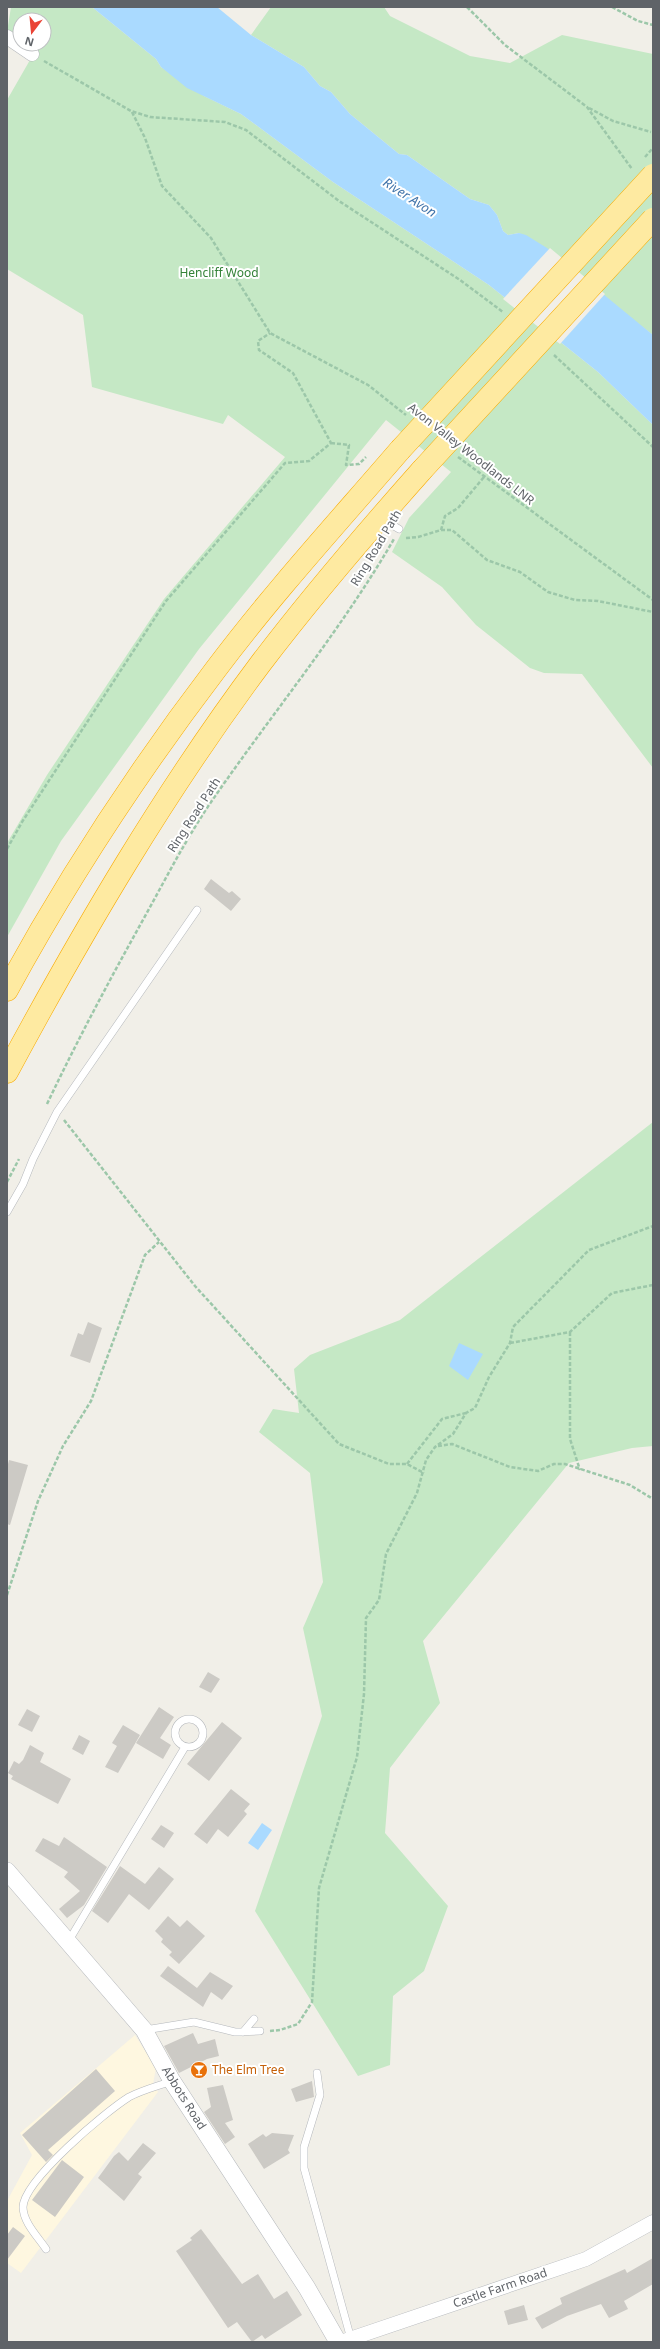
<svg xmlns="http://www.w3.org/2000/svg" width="660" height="2349" font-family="'Noto Sans',sans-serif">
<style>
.commercial{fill:#fef7e0}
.green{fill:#c5e8c5}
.water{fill:#aadaff}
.pier{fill:#f1efe8}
.building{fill:#cccac5}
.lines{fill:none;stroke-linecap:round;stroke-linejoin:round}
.service-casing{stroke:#b5b8bc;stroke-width:8}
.minor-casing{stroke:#b5b8bc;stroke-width:15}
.tertiary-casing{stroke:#b5b8bc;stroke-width:18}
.trunk-casing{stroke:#f9ab00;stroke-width:23}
.path{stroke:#9cc7a9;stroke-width:2.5;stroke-dasharray:4 2;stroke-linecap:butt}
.service{stroke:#fff;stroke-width:7}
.minor{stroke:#fff;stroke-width:14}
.tertiary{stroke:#fff;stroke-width:17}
.trunk{stroke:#feeaa1;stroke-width:22}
.trunk-bridge-casing{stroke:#f9ab00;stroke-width:23;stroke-linecap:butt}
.path-bridge{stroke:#9cc7a9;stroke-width:2.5;stroke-dasharray:4 2;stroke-linecap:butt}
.trunk-bridge{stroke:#feeaa1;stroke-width:22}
.labels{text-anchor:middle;stroke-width:4;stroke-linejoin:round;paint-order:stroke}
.park-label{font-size:12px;fill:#348238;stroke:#fff}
.street-label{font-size:12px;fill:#5f6368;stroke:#fff}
.food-label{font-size:12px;fill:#c56008;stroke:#fff;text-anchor:start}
.water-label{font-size:13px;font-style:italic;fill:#4174aa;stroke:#fff}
</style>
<rect width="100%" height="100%" fill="#f1efe8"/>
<path class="commercial" d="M135 2035 156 2068 153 2084 158 2092 21 2273 7 2263V2201L32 2155 20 2133Z"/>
<path class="green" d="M11 7H92L156 59 161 67 204 96 241 114 333 182 489 285 598 372 653 425V768L582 674 544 673 530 668 476 625 442 587 392 552 409 518 451 472 386 420 199 649 61 841 7 937V843L47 775 164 599 285 457 228 415 223 424 92 387 83 315 7 269V100L34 53 22 44H44V20H20V42L7 32Z
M271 7H384L390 16 470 56 510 63 562 35 653 54V335L519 233 508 235 503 231 497 215 489 205 470 199 407 155 399 154 350 114 331 92 320 86 304 67 251 35Z
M653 1122V1446L632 1448 569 1463 423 1641 440 1703 390 1768 385 1833 448 1906 424 1971 393 1996 390 2065 358 2076 255 1911 322 1716 303 1628 323 1582 310 1473 259 1432 273 1409 299 1413 294 1369 310 1355 400 1320Z"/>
<path class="water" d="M92 7H217L251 35 304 67 320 86 331 92 350 114 399 154 407 155 470 199 489 205 497 215 503 231 508 235 519 233 526 235 547 248 653 335V425L598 372 489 285 333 182 241 114 187 88 161 67 156 59Z
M459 1343 483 1354 468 1380 449 1366Z
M262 1823 272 1830 258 1850 248 1843Z"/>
<path class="pier" d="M550 248 605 294 560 344 503 299Z"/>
<path class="building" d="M211 879 229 893 232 891 241 899 231 911 204 889Z
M88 1322 102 1328 90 1363 70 1356 78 1333 83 1335Z
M9 1460 28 1465 10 1525 7 1524V1468Z
M208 1672 220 1679 211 1693 199 1687Z
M159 1707 174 1717 160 1738 171 1745 163 1759 136 1743Z
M27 1709 40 1716 32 1732 18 1725Z
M222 1722 242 1738 209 1781 187 1764Z
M123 1725 140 1735 118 1773 105 1767 117 1746 112 1743Z
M79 1735 90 1741 83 1755 72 1749Z
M30 1745 44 1753 40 1762 71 1779 58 1804 11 1779 13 1776 8 1773 14 1761 19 1764 23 1760Z
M231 1789 250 1804 244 1811 247 1814 228 1837 218 1829 207 1844 194 1834Z
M161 1825 174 1833 164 1848 151 1839Z
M64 1837 107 1867 84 1905 67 1918 59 1909 80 1891 64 1877 68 1872 35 1851 43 1838 59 1846Z
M120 1866 145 1884 159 1867 174 1879 149 1910 129 1894 108 1923 92 1911Z
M168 1916 180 1927 187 1920 205 1936 179 1964 169 1955 172 1952 161 1942 163 1939 155 1931Z
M168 1966 197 1988 210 1972 233 1986 222 2000 211 1992 203 2007 160 1976Z
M193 2033 198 2044 215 2039 219 2056 207 2059 179 2073 164 2046Z
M96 2069 115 2091 48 2150 53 2155 46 2162 22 2135Z
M312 2081 314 2097 296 2102 291 2089Z
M223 2085 233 2120 225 2123 235 2137 225 2144 204 2112 211 2107 207 2088Z
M272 2133 294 2135 288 2150 290 2153 264 2169 248 2144 263 2134 266 2137Z
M143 2143 156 2153 138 2174 142 2177 124 2201 98 2178 114 2156 119 2152 128 2161Z
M62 2160 84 2177 55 2217 32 2200Z
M13 2227 25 2236 7 2260V2235Z
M201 2229 242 2284 258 2274 274 2299 287 2291 302 2315 265 2339 262 2335 252 2342 237 2322 228 2328 176 2251 192 2240 190 2238Z
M653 2258V2284L624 2301 628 2309 609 2318 601 2304 567 2316 542 2329 535 2318 562 2304 560 2298 625 2269 627 2273Z
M524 2305 528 2320 508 2325 504 2311Z"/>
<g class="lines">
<g class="service-casing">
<path id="service" d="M382 519 399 529
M7 1212 23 1184 33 1159 57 1112 197 910
M175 1733a14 14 0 1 1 28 0a14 14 0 1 1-28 0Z
M68 1942 185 1747
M145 2030 194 2022 235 2032 260 2031
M243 2032 254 2019
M317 2073 320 2095 304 2147V2168L351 2339
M46 2249C38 2237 23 2222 23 2207 24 2180 105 2112 129 2097 142 2090 158 2086 172 2081"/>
</g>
<g class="minor-casing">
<path id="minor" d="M7 37 32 54
M341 2342 586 2259 653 2222"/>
</g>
<g class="tertiary-casing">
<path id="tertiary" d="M7 1871 144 2030 172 2081 307 2288 338 2342"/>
</g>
<g class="trunk-casing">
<path id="trunk" d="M7 990C68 878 139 770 216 669 273 593 338 522 400 450
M7 1072C83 931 165 791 261 663 312 596 366 533 422 470"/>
</g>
<path class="path" d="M467 7 505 45 587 107 632 169
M612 7 638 21 653 25
M44 61 131 111 150 117 225 122 246 130 339 201 460 280 503 312
M589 108 613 121 651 132
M132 112 145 138 162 186 211 238 270 333 368 385 406 415
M554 355 653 447
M331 443 349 445 346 465 359 464 366 457
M458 457 653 600
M441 530H452L487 560 520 572 548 592 575 600 598 601 653 612
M406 538 418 537 441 530 445 516 458 508 484 477
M7 849 22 822 166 601 285 463 309 461 331 443 293 373 259 350 258 341 270 333
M47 1104C77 1041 110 979 144 918 165 880 185 841 209 805 270 716 340 632 394 539
M64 1120 195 1286 339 1444 389 1464H407L424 1473
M7 1182 19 1159
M570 1332V1439L580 1470
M510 1343 570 1332 612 1293 653 1285
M438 1446 452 1444 510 1467 538 1471 554 1464H565L630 1485 653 1499
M407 1464 442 1419 466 1413
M7 1595 38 1501 63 1446 91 1401 145 1255 159 1242
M270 2031 280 2030 298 2024 312 2002 319 1888 357 1757 364 1694 366 1618 379 1600 386 1554 417 1493 426 1460 435 1447 453 1434 466 1413 475 1408 489 1377 510 1343 513 1327 589 1250 653 1226"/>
<use href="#service" class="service"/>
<use href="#minor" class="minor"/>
<use href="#tertiary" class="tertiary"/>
<use href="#trunk" class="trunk"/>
<g class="trunk-bridge-casing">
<path id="trunk-bridge" d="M400 450 653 175
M422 470 653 219"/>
</g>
<path class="path-bridge" d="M645 157 653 148"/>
<use href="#trunk-bridge" class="trunk-bridge"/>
</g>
<defs>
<g id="bar-disc" transform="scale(0.9)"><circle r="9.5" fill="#e8710a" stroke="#fff"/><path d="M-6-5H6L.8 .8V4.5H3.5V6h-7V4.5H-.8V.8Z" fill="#fff"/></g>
</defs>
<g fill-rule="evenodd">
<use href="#bar-disc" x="199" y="2070"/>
</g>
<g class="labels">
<g class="park-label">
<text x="219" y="277">Hencliff Wood</text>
</g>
<g class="street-label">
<text transform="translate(471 454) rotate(38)" y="4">Avon Valley Woodlands LNR</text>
<text transform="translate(376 548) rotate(-59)" y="4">Ring Road Path</text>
<text transform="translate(194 815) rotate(-57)" y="4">Ring Road Path</text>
<text transform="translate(184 2098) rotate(58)" y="4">Abbots Road</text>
<text transform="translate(500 2288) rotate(-19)" y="4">Castle Farm Road</text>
</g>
<g class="food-label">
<text x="212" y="2074">The Elm Tree</text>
</g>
<g class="water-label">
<text transform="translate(410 197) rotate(33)" y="5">River Avon</text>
</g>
</g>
<rect width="660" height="2349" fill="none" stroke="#5f6368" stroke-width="16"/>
<g transform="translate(32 32) rotate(196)"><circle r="19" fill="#ffffff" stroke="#bfc1c3"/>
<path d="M0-3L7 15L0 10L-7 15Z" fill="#ea4335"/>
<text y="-6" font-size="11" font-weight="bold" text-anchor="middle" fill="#5f6368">N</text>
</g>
</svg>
